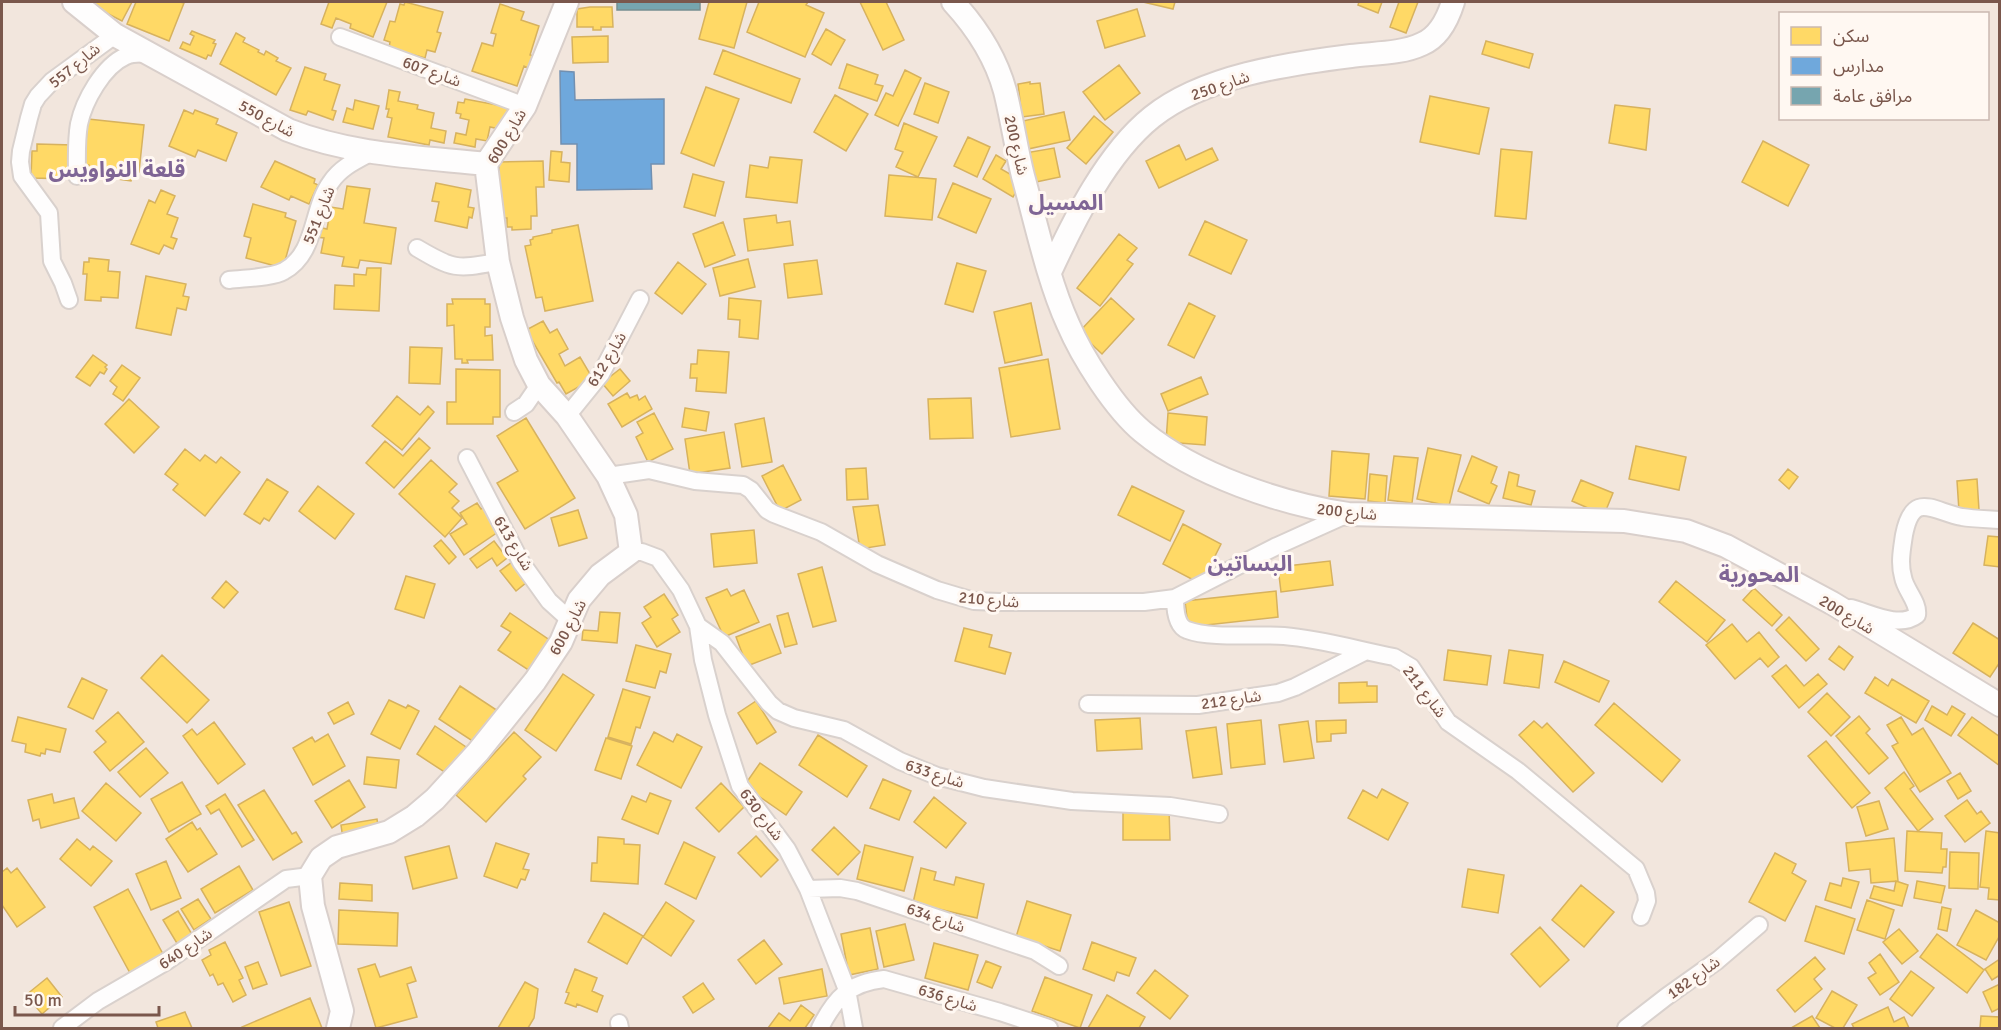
<svg xmlns="http://www.w3.org/2000/svg" width="2001" height="1030" font-family="Signika,'Noto Sans Arabic',sans-serif">
<style>
.residential{fill:#f2e6dd;fill-rule:evenodd}
.homes{fill:#ffd966;stroke:#d7b25e;stroke-width:1.5}
.schools{fill:#6fa8dc;stroke:#7290b1;stroke-width:1.5}
.public{fill:#76a5af;stroke:#778e91;stroke-width:1.5}
.lines{fill:none;stroke-linecap:round;stroke-linejoin:round}
.minor-casing{stroke:#d9d1cd;stroke-width:20}
.secondary-casing{stroke:#d9cfcb;stroke-width:26}
.minor{stroke:#fefdfd;stroke-width:16}
.secondary{stroke:#fefdfd;stroke-width:22}
.labels{text-anchor:middle;stroke-width:6;stroke-linejoin:round;paint-order:stroke}
.street-label{font-size:16px;fill:#7a574c;stroke:#fff8f2}
.district-label{font-size:22px;font-weight:bold;fill:#7f6595;stroke:#fff8f2}
</style>
<rect width="100%" height="100%" fill="#f9f4ef"/>
<path class="residential" d="M2 2H1999V1028H2ZM1780 14H1988V118H1780Z"/>
<path class="homes" d="M85 2H132L122 21Z
M136 2H180L184 3 169 41 127 24Z
M329 2H387L373 37 350 28 351 24 336 18 332 28 321 24Z
M405 2 443 12 437 32 441 33 435 52 427 50 425 58 389 48 390 42 384 40 390 21 395 22 400 4 404 5Z
M709 2H747L734 48 699 39Z
M759 2H808L806 5 824 13 805 57 747 32Z
M860 2H886L904 40 883 50Z
M1143 2H1175L1173 9Z
M1359 2H1382L1378 13 1358 5Z
M1399 2H1418L1406 33 1390 27Z
M500 4 524 12 521 20 539 26 530 55 535 56 530 69 524 66 517 86 472 71 482 43 493 46 496 34 491 33Z
M590 7H612L613 27H601V30H593V27H577V9Z
M1137 9 1145 36 1105 48 1097 21Z
M826 29 845 40 831 65 812 54Z
M192 31 215 40 213 43 216 44 211 56 208 55 206 59 180 48 183 42 190 45 194 36 190 34Z
M236 33 245 38 243 42 259 50 258 52 264 55 266 51 278 58 276 61 291 68 276 95 220 64Z
M608 36V62L573 63 572 37Z
M1486 41 1533 54 1529 68 1482 54Z
M723 50 800 79 791 103 714 74Z
M847 64 878 75 875 84 883 86 877 101 839 88Z
M1119 65 1140 93 1105 120 1083 92Z
M305 67 326 74 324 80 340 85 332 110 336 111 333 120 308 111 306 115 290 110Z
M905 70 921 78 898 126 875 115 886 93 893 96Z
M1030 82V84L1040 83 1044 114 1022 117 1018 84Z
M925 83 949 92 938 123 914 114Z
M706 87 739 99 714 166 681 153Z
M389 90 400 92 398 101 418 105 417 109 434 113 431 128 446 131 444 143 430 140 429 145 388 137 392 118 387 117 389 109H386Z
M835 95 868 114 846 151 814 132Z
M1430 96 1489 108 1479 154 1420 142Z
M465 99 508 107 504 130 490 127 487 141 476 139 475 147 454 143 456 133 466 135 469 120 460 118 461 114 456 113 458 102 464 103Z
M355 100 379 106 373 129 343 122 347 108 353 110Z
M1615 105 1650 109 1646 150 1609 143Z
M184 110 193 114 195 110 218 119 216 124 237 133 226 161 198 150 195 157 169 146Z
M1064 112 1070 140 1028 149 1023 121Z
M1094 116 1113 132 1086 164 1067 148Z
M88 119 144 125 139 172H133L131 181 118 179 119 173 88 170 89 165 84 164Z
M904 123 937 137 918 177 896 167 903 152 895 149Z
M968 137 990 147 977 177 954 166Z
M1763 141 1809 165 1788 206 1742 182Z
M37 144 73 145 72 179 31 178 32 151H37Z
M1179 145 1186 160 1212 148 1218 160 1159 188 1146 161Z
M1054 148 1060 177 1031 183 1025 153Z
M1501 149 1532 152 1526 219 1495 216Z
M551 151 562 152 561 162 570 163 569 182 549 180Z
M996 155 1006 161 1001 169 1022 181 1013 197 983 179Z
M770 157 802 160 797 203 746 197 750 165 768 168Z
M275 161 315 179 314 183 318 185 309 204 291 196 289 200 261 187Z
M543 161 544 187H536L537 216H531V229L512 230V227H507V218H500L499 162Z
M693 174 724 182 715 216 684 207Z
M889 175 936 179 932 220 885 216Z
M436 183 471 190 468 207 474 208 472 218 469 217 467 228 435 221 439 202 432 201Z
M953 183 991 199 976 233 938 217Z
M347 186 370 189 364 223 396 228 391 264 360 260 358 268 342 266 344 257 321 253 324 238 316 237 318 227 327 229 331 207 343 209Z
M161 190 175 196 167 214 178 218 171 237 177 239 173 249 164 245 159 254 131 244 149 200 155 203Z
M253 204 286 213 285 217 296 221 283 268 246 258 251 238 244 236Z
M776 215 777 223 790 221 793 245 748 251 744 219Z
M1205 221 1247 240 1231 274 1189 255Z
M723 222 735 255 705 267 693 234Z
M578 225 593 301 545 311 542 297 536 298 525 246 531 245 530 240 533 239V237L552 233V230Z
M1119 234 1137 248 1127 260 1133 264 1100 306 1077 288Z
M89 258 109 260 108 271 120 272 118 298 101 297V301L85 300 87 274H83L84 262H89Z
M748 259 755 287 720 296 713 268Z
M817 260 822 294 788 298 784 264Z
M678 262 706 284 682 314 655 293Z
M957 263 986 271 973 312 945 304Z
M367 268H381L379 311 334 309 335 285 354 286V274L366 275Z
M146 276 186 284 183 296 189 297 186 310 177 308 171 335 136 328Z
M729 298 761 301 758 339 739 337 740 320 728 319Z
M1111 298 1134 319 1102 354 1079 332Z
M452 299H485V304H490V327H485V336L492 335 493 360H467L468 363H462V359H455L454 325 447 326V304H453Z
M1031 303 1042 355 1005 363 994 312Z
M1189 303 1215 316 1194 358 1168 345Z
M543 321 550 333 557 329 568 349 559 354 565 366 580 357 593 379 566 394 559 382 557 383 526 330Z
M410 347 442 348 440 384 409 383Z
M698 350 729 352 726 393 696 391 697 378H690L691 364H697Z
M93 355 107 365 105 367 107 369 104 374 100 372 90 386 76 377Z
M1048 359 1060 429 1011 437 999 368Z
M122 365 140 378 123 401 113 394 117 387 110 381Z
M456 369 500 370V417H493V424H447V402H456Z
M620 369 630 381 613 396 602 383Z
M1201 377 1208 394 1168 411 1161 394Z
M627 393 630 398 637 395 639 400 645 396 652 409 622 427 608 404Z
M397 396 420 415 428 406 434 412 402 450 372 426Z
M971 398 973 438 930 439 928 399Z
M129 399 159 427 134 453 105 424Z
M685 408 709 412 706 431 682 427Z
M654 413 673 449 648 462 636 437 643 433 637 422Z
M1168 413 1207 417 1205 445 1166 442Z
M526 418 575 498 525 529 497 483 518 471 497 436Z
M764 418 772 462 742 467 735 424Z
M724 432 730 468 690 474 685 439Z
M419 438 430 448 394 488 366 463 385 441 403 456Z
M1636 446 1686 457 1679 490 1629 479Z
M1428 448 1461 455 1449 506 1417 499Z
M185 449 200 461 205 455 216 463 221 457 240 472 205 516 173 490 178 484 165 474Z
M1332 451 1369 454 1365 499 1329 496Z
M1394 456 1418 458 1412 503 1388 500Z
M1472 456 1497 467 1491 483 1497 486 1489 504 1458 491Z
M431 460 457 484 449 492 459 501 452 508 462 518 445 537 399 494Z
M783 465 801 500 780 511 762 476Z
M866 468 868 499 847 500 846 469Z
M1788 469 1798 477 1789 489 1779 480Z
M1509 472 1519 475 1517 486 1535 491 1531 505 1503 498Z
M1370 474 1387 476 1385 503 1368 501Z
M267 479 288 492 269 521 264 518 260 524 244 514Z
M1977 479 1979 510 1959 511 1957 481Z
M1581 480 1613 493 1604 515 1572 501Z
M318 486 354 514 335 539 299 511Z
M1132 486 1184 511 1170 541 1118 515Z
M477 503 481 509 486 506 501 530 464 555 450 534 467 524 460 513Z
M878 505 885 545 860 549 853 507Z
M578 510 587 538 559 546 551 518Z
M1183 524 1221 544 1201 584 1163 564Z
M754 530 757 563 714 567 711 534Z
M1988 536 2000 537V567L1984 565Z
M441 540 456 557 449 564 434 546Z
M494 541 507 558 497 566 492 558 477 568 470 559Z
M1330 561 1333 585 1281 592 1278 567Z
M512 562 527 582 516 591 500 571Z
M822 567 836 621 813 627 798 574Z
M406 576 435 584 424 618 395 609Z
M226 581 238 592 224 608 212 598Z
M1676 581 1725 620 1707 642 1659 602Z
M1754 588 1782 615 1772 626 1743 600Z
M727 589 731 596 744 590 759 622 724 637 706 598Z
M1276 591 1278 617 1188 627 1185 601Z
M664 594 678 615 672 619 680 632 657 647 642 623 651 617 644 607Z
M600 612 620 613 617 643 582 640 583 630 598 631Z
M510 613 551 641 530 671 498 650 511 632 501 626Z
M788 613 797 644 785 647 777 616Z
M1789 617 1819 649 1806 661 1776 630Z
M1973 623 2000 640V662L1990 677 1953 653Z
M770 624 781 653 747 666 736 637Z
M1732 624 1747 642 1759 632 1779 657 1768 667 1760 658 1735 679 1706 645Z
M964 628 992 635 989 647 1011 653 1005 674 955 661Z
M636 645 671 654 666 673 660 671 655 688 626 681Z
M1839 646 1853 657 1844 670 1829 659Z
M1448 650 1491 656 1487 685 1444 680Z
M1509 650 1543 655 1539 688 1504 683Z
M162 655 209 700 187 723 141 678Z
M1564 661 1609 681 1599 702 1555 682Z
M1786 665 1804 686 1818 674 1827 684 1799 708 1772 676Z
M563 674 594 695 556 751 525 730Z
M1875 677 1888 686 1892 679 1929 701 1916 723 1865 693Z
M82 678 107 690 93 719 68 707Z
M1367 682V686H1377V702L1339 703V683Z
M460 686 498 711 477 744 439 719Z
M623 689 650 697 640 728 636 727 631 744 608 737Z
M1827 693 1850 717 1831 736 1808 712Z
M389 700 406 708 408 705 419 711 400 749 371 734Z
M756 701 776 732 757 744 738 713Z
M348 702 354 714 334 724 328 713Z
M1614 703 1680 760 1662 782 1595 725Z
M1932 706 1947 715 1952 706 1965 714 1951 736 1925 720Z
M118 712 144 742 110 771 94 752 106 742 96 731Z
M1859 716 1870 729 1866 733 1888 758 1869 774 1836 736Z
M18 717 66 729 60 752 46 749 45 754 41 753 40 756 25 752 26 744 12 741Z
M1901 717 1912 735 1923 728 1951 773 1920 792 1892 746 1898 743 1887 725Z
M1972 717 2000 737V766L1958 735Z
M1140 718 1142 749 1097 751 1095 720Z
M1261 720 1265 764 1231 768 1227 724Z
M1346 720V733L1331 734V741L1317 742 1316 721Z
M1308 721 1314 758 1284 762 1279 725Z
M1534 721 1542 728 1547 723 1594 773 1573 792 1519 735Z
M214 722 245 764 218 784 183 736 192 729 197 735Z
M435 726 466 747 449 775 417 754Z
M1216 727 1222 774 1193 778 1186 731Z
M514 732 541 757 523 776 526 779 486 822 456 795Z
M654 732 673 742 677 734 702 747 681 788 637 765Z
M328 734 345 766 313 785 293 748 312 737 315 742Z
M818 735 867 766 847 797 799 765Z
M606 738 632 746 621 779 595 770Z
M1826 741 1870 793 1852 808 1808 756Z
M146 748 168 773 140 797 118 772Z
M367 757 399 760 396 788 364 784Z
M760 763 802 792 786 815 744 786Z
M1904 772 1914 786 1910 789 1933 819 1918 831 1885 788Z
M1960 773 1971 791 1958 799 1947 781Z
M883 779 911 791 899 820 870 808Z
M349 780 365 807 332 828 315 801Z
M182 782 201 814 169 832 151 799Z
M106 783 141 813 116 841 82 811Z
M721 783 744 807 719 832 696 808Z
M1382 789 1408 803 1388 840 1348 818 1363 790 1377 798Z
M264 790 292 834 296 832 302 842 273 860 238 805Z
M650 793 671 801 658 834 622 819 632 796 646 802Z
M52 794 54 803 74 798 79 818 41 828 39 819 33 821 28 800Z
M225 794 254 840 242 847 219 809 211 814 206 806Z
M934 797 966 823 946 848 914 822Z
M1967 800 1977 814 1981 811 1990 823 1965 842 1945 816Z
M1879 801 1888 829 1866 836 1857 807Z
M1169 809 1170 840H1123V810Z
M377 819 379 833 343 839 341 825Z
M192 822 197 830 200 828 217 854 188 872 166 839Z
M834 827 860 852 838 875 812 850Z
M1907 831 1942 833 1941 849H1947L1946 867H1943L1942 873 1905 871Z
M1986 831 2000 833V900L1988 899 1989 888 1980 887Z
M756 836 778 860 761 877 738 853Z
M598 837 624 839V844L640 845 638 884 591 881 592 863H597Z
M1894 838 1898 881 1871 883 1870 869 1849 871 1846 843Z
M77 839 90 850 93 846 112 861 91 886 60 859Z
M684 842 715 857 696 899 665 884Z
M496 843 529 854 523 869 529 870 525 880 521 879 517 888 484 876Z
M865 845 913 857 904 891 857 879Z
M449 846 457 878 413 889 405 857Z
M1950 852 1979 853 1978 889 1949 888Z
M1775 853 1796 864 1792 873 1806 881 1785 921 1749 902Z
M166 861 181 898 151 910 136 874Z
M239 866 253 890 215 913 201 889Z
M7 868 11 873 17 868 45 907 17 927 2 905V872Z
M921 868 936 872 934 880 954 885 956 877 984 884 977 918 913 903Z
M1468 869 1504 875 1498 913 1462 907Z
M1843 878 1859 882 1851 908 1825 900 1830 883 1841 886Z
M1896 881 1908 885 1902 906 1870 898 1874 886 1894 891Z
M1917 881 1945 886 1941 903 1914 898Z
M340 883 372 885V901L339 899Z
M1581 885 1614 912 1584 947 1552 920Z
M128 889 163 954 130 973 94 907Z
M198 899 211 919 194 930 181 909Z
M1867 900 1894 910 1885 939 1857 930Z
M1027 901 1071 915 1060 951 1016 937Z
M289 902 311 966 281 976 259 912Z
M666 902 694 921 671 956 643 937Z
M1816 906 1855 919 1844 954 1805 941Z
M1942 907 1951 909 1947 931 1938 929Z
M339 910 398 913 397 946 338 944Z
M1976 910 2000 923V935L1986 960 1957 945Z
M178 911 193 936 178 945 163 920Z
M604 913 643 936 627 964 588 942Z
M905 924 914 960 884 967 876 931Z
M1540 927 1569 960 1540 987 1511 954Z
M870 928 878 969 849 975 841 934Z
M1899 929 1918 951 1902 964 1883 942Z
M1937 934 1984 970 1967 993 1920 957Z
M764 940 782 964 756 984 738 960Z
M225 942 243 978 239 980 246 995 233 1002 223 983 218 985 213 974 210 976 202 960 211 955 209 950Z
M1092 942 1136 958 1129 976 1117 972 1114 981 1083 969Z
M934 943 978 955 968 990 925 978Z
M1880 954 1899 982 1880 995 1868 978 1876 973 1869 963Z
M1815 957 1825 969 1814 979 1822 989 1795 1012 1777 990Z
M2000 959V975L1992 980 1985 969Z
M986 961 1001 967 992 988 977 982Z
M258 962 267 984 253 989 245 967Z
M375 964 380 977 411 967 416 981 407 984 417 1017 376 1028 358 969Z
M575 969 597 978 592 991 603 996 597 1012 577 1004 576 1007 565 1003 569 993 566 992Z
M822 969 827 996 784 1004 779 978Z
M1155 970 1188 996 1170 1019 1137 993Z
M1911 971 1934 988 1912 1016 1890 999Z
M1045 977 1092 995 1080 1028 1032 1011Z
M47 978 62 997 42 1014 26 995Z
M525 982 538 989 534 1018 528 1028H498Z
M703 983 714 999 693 1013 683 997Z
M2000 984V1008L1992 1012 1983 992Z
M1832 991 1857 1005 1843 1028H1835L1816 1018Z
M1107 995 1145 1017 1139 1028H1088Z
M310 998 322 1028H243L242 1027Z
M801 1005 814 1015 805 1028H768L779 1013 790 1021Z
M1888 1007 1894 1022 1904 1017 1909 1028H1854L1852 1024Z
M185 1012 192 1028H158L156 1022Z
M1812 1016 1820 1028H1791Z
M1981 1016 2000 1017V1028H1980Z"/>
<path class="schools" d="M560 71 574 72 575 100 664 99V164H651L652 189 577 190V144H561Z"/>
<path class="public" d="M617 2H700V10H617Z"/>
<g class="lines">
<g class="minor-casing">
<path id="minor" d="M340 37 525 106
M77 176C77 159 76 141 79 124 84 101 103 66 126 56 132 53 142 54 149 53
M417 248C454 270 456 269 498 262
M229 280C244 278 272 278 284 271 317 253 311 209 331 182 341 167 357 160 372 152
M69 300 63 283 52 261 49 213 22 176 20 162 21 151 29 118 33 104 38 96 52 81 115 35
M514 412 526 404 539 385
M567 416 601 374 640 299
M467 458 521 562 549 601 570 620
M608 476 649 470 695 481 743 485 751 490 767 510 774 514 821 532 877 564 937 590 974 601 999 602H1144L1175 598 1277 546 1348 514
M631 552H642L658 558 681 590 698 626 703 660 717 715 740 786 787 849 808 889 847 990 854 1028
M1175 598C1175 608 1176 626 1187 630 1210 639 1259 634 1284 636 1321 639 1358 650 1394 657L1411 667 1448 722 1518 771 1636 869 1646 893 1647 901 1641 917
M1851 608C1870 613 1899 629 1917 615 1919 602 1905 590 1903 577 1899 563 1902 549 1904 535 1913 490 1932 511 1962 517 1974 519 1987 519 2000 520
M698 626 722 643 769 703 778 711 794 718 844 730 900 761 937 776 984 788 1072 801 1170 806 1219 814
M1088 704 1198 705 1278 693 1295 687 1364 652
M808 889 840 888 857 891 1035 951 1059 966
M619 1023 620 1028
M62 1028 98 1001 167 961 286 879 310 876
M820 1028C835 998 849 983 884 979L1000 1012 1049 1028
M1626 1028 1666 997 1718 960 1759 925"/>
</g>
<g class="secondary-casing">
<path id="secondary" d="M74 2 115 35 288 130C351 155 420 157 486 164
M953 2C976 27 996 58 1005 91 1012 119 1016 148 1023 176 1036 223 1048 280 1068 324 1082 357 1115 409 1143 432 1195 475 1282 504 1348 514L1624 521 1686 531 1726 546 1832 603 2000 705
M1050 272C1074 220 1107 153 1152 117 1203 76 1287 64 1351 56 1373 53 1401 54 1422 44 1439 37 1448 18 1453 2
M338 1028 342 1011 313 906 310 876 321 858 337 847 389 832 415 816 435 799 478 752 535 681 561 642 579 600 600 575 631 552 626 515 608 476 567 416 539 385 526 360 512 318 498 262 486 164 525 106 567 2"/>
</g>
<use href="#minor" class="minor"/>
<use href="#secondary" class="secondary"/>
</g>
<g class="labels">
<g class="street-label">
<text transform="translate(74 65) rotate(-39)" y="6">شارع 557</text>
<text transform="translate(432 71) rotate(20)" y="6">شارع 607</text>
<text transform="translate(1220 85) rotate(-19)" y="6">شارع 250</text>
<text transform="translate(267 118) rotate(28)" y="6">شارع 550</text>
<text transform="translate(506 136) rotate(-59)" y="6">شارع 600</text>
<text transform="translate(1017 145) rotate(77)" y="6">شارع 200</text>
<text transform="translate(318 215) rotate(-68)" y="6">شارع 551</text>
<text transform="translate(606 359) rotate(-59)" y="6">شارع 612</text>
<text transform="translate(1347 511) rotate(6)" y="6">شارع 200</text>
<text transform="translate(514 543) rotate(59)" y="6">شارع 613</text>
<text transform="translate(989 599) rotate(5)" y="6">شارع 210</text>
<text transform="translate(1847 614) rotate(31)" y="6">شارع 200</text>
<text transform="translate(567 627) rotate(-62)" y="6">شارع 600</text>
<text transform="translate(1425 691) rotate(53)" y="6">شارع 211</text>
<text transform="translate(1231 699) rotate(-8)" y="6">شارع 212</text>
<text transform="translate(935 773) rotate(18)" y="6">شارع 633</text>
<text transform="translate(762 814) rotate(53)" y="6">شارع 630</text>
<text transform="translate(936 917) rotate(19)" y="6">شارع 634</text>
<text transform="translate(185 948) rotate(-34)" y="6">شارع 640</text>
<text transform="translate(1693 977) rotate(-36)" y="6">شارع 182</text>
<text transform="translate(948 997) rotate(17)" y="6">شارع 636</text>
</g>
<g class="district-label">
<text x="117" y="177">قلعة النواويس</text>
<text x="1066" y="210">المسيل</text>
<text x="1250" y="571">البساتين</text>
<text x="1759" y="582">المحورية</text>
</g>
</g>
<rect width="2001" height="1030" fill="none" stroke="#7a574c" stroke-width="6"/>
<rect x="1779" y="12" width="210" height="108" fill="#fff8f2" stroke="#cab8b0" stroke-width="1.5"/>
<rect x="1791" y="27" width="30" height="18" fill="#ffd966" stroke="#cab8b0" stroke-width="1.5"/>
<text x="1833" y="42" font-size="18" fill="#7a574c">سكن</text>
<rect x="1791" y="57" width="30" height="18" fill="#6fa8dc" stroke="#cab8b0" stroke-width="1.5"/>
<text x="1833" y="72" font-size="18" fill="#7a574c">مدارس</text>
<rect x="1791" y="87" width="30" height="18" fill="#76a5af" stroke="#cab8b0" stroke-width="1.5"/>
<text x="1833" y="102" font-size="18" fill="#7a574c">مرافق عامة</text>
<path d="M15 1006v9h144v-9" fill="none" stroke="#7a574c" stroke-width="3"/>
<text x="24" y="1006" font-size="18" fill="#7a574c" stroke="#fff8f2" stroke-width="4.5" paint-order="stroke">50 m</text>
</svg>
